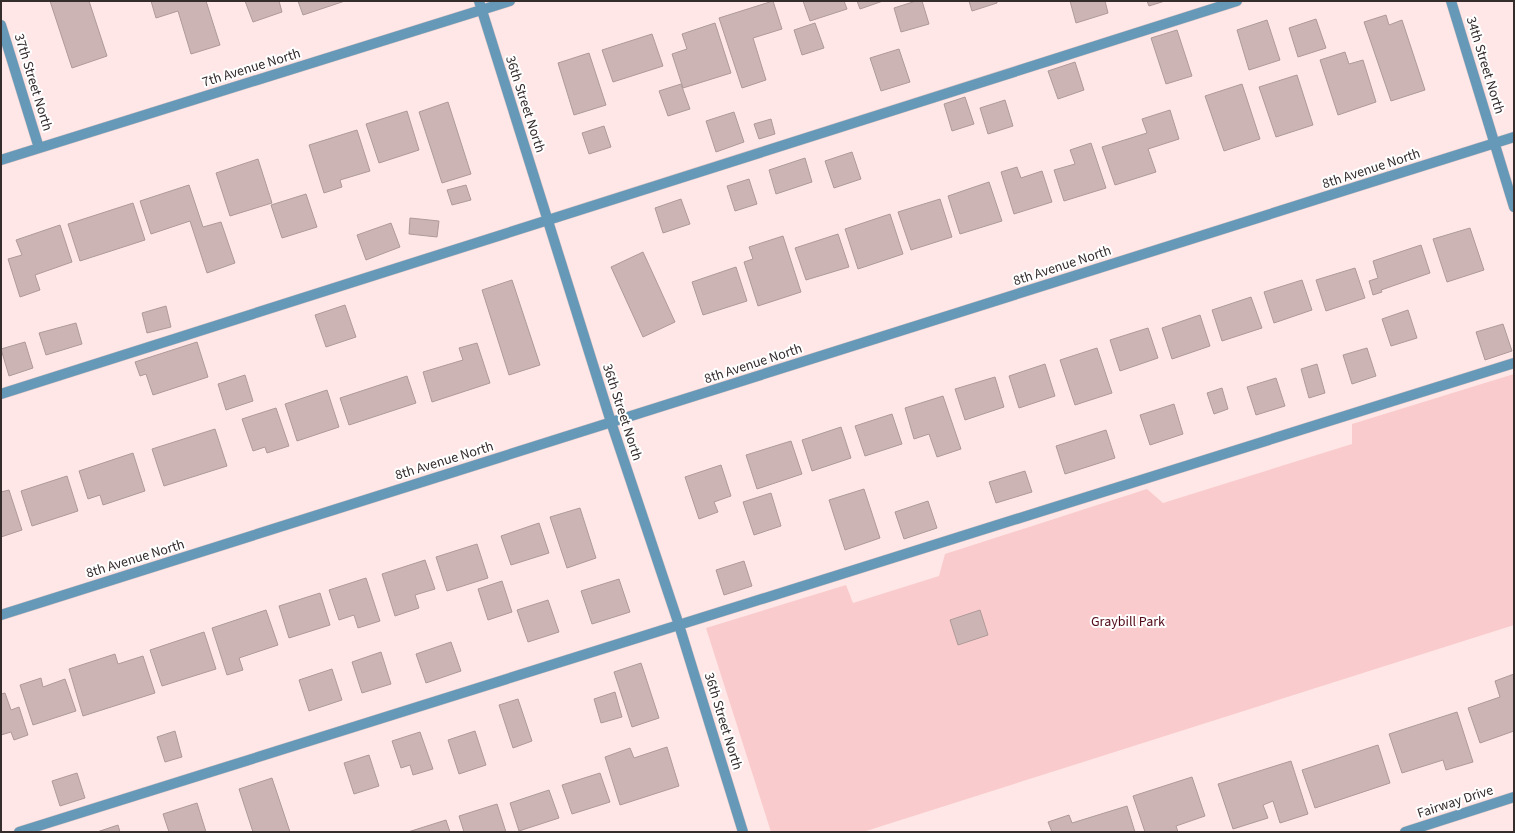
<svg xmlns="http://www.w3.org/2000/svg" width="1515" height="833" font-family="'Source Sans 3',sans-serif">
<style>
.green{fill:#facbcc}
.building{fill:#ccb4b5;stroke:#af9999}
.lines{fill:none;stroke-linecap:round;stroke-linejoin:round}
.minor-casing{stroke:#dbc5c5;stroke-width:11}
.minor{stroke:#6699b8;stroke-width:10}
.labels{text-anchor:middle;stroke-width:4;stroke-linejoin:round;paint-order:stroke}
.street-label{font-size:14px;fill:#352c2c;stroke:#fff}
.park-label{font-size:14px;fill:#530b19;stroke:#fff}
</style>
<rect width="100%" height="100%" fill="#ffe7e7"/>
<path class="green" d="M1514 374V625L863 832H771L706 628 846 585 853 603 939 576 945 554 1147 489 1163 503 1352 444V424Z"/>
<path class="building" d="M50 1H89L107 56 72 68Z
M151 1H206L220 45 191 54 178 11 156 18Z
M245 1H279L282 12 253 22Z
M298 1H345L303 15Z
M773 1 782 29 753 38 766 80 742 88 719 18Z
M803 1H844L847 9 810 21Z
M857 1H883L860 9Z
M916 1H922L929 24 901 32 894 8Z
M969 1H997V3L972 11Z
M1070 1H1105L1108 13 1076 23Z
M1147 1H1165L1149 6Z
M1386 15 1389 25 1402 20 1425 90 1391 101 1364 22Z
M1316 19 1326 48 1298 57 1289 28Z
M1267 20 1280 60 1249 70 1237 30Z
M715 23 731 73 683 88 672 54 687 49 682 34Z
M815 23 824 48 802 55 794 30Z
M1177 30 1192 76 1166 84 1151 38Z
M652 34 663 66 613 82 602 50Z
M899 49 910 82 881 91 870 58Z
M1345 52 1349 64 1363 60 1376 102 1338 115 1320 60Z
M589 53 606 105 574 115 558 63Z
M1075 62 1084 90 1058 99 1048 71Z
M1297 75 1313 125 1276 137 1259 87Z
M681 84 690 109 668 116 659 91Z
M1242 84 1260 139 1224 151 1205 96Z
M965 97 974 124 952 131 944 104Z
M1005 100 1013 126 988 134 980 108Z
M448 102 471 174 442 183 419 112Z
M1170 110 1179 139 1148 149 1156 172 1115 185 1102 147 1147 133 1142 119Z
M407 111 419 150 379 163 366 124Z
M734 112 744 142 716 152 706 121Z
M771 119 775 134 759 139 754 124Z
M604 126 611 147 589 154 582 133Z
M357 130 370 171 340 180 342 187 324 193 309 145Z
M1091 143 1106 188 1064 201 1054 170 1075 164 1070 150Z
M852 152 861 179 834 188 825 161Z
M805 158 812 182 776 194 769 170Z
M258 159 272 203 230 216 216 173Z
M1017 167 1021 178 1042 171 1052 202 1014 214 1001 172Z
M749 179 757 204 735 211 727 186Z
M989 182 1002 221 960 234 948 196Z
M189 185 203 227 221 222 235 263 207 273 190 221 151 234 140 201Z
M466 185 471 200 452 205 447 190Z
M306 194 317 227 282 238 271 205Z
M681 199 690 224 663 233 655 208Z
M940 199 952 237 911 250 898 212Z
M133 203 145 240 80 261 68 224Z
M890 214 903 254 858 269 845 229Z
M410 218 439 221 437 237 409 234Z
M391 223 400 247 366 260 357 235Z
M60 225 72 262 35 275 40 290 20 297 8 259 22 255 16 240Z
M1470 228 1484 270 1447 282 1433 239Z
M838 234 849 267 806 280 795 248Z
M783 236 801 292 758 306 744 262 753 259 749 247Z
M1421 245 1430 273 1381 290 1382 292 1373 295 1369 281 1378 278 1373 261Z
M643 252 675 322 643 337 611 267Z
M736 267 747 301 703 315 692 282Z
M1355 268 1365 298 1326 311 1316 280Z
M512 280 540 365 509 375 482 290Z
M1302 280 1312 310 1274 323 1264 292Z
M1251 297 1262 328 1222 341 1212 310Z
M345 305 356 337 326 347 315 315Z
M166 306 171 327 147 333 142 313Z
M1408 310 1417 338 1391 346 1382 319Z
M1200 315 1210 346 1172 359 1162 328Z
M76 323 82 344 46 355 39 333Z
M1503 324 1512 351 1485 360 1476 332Z
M1148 328 1158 358 1120 371 1110 340Z
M25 342 33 368 9 376 1 349Z
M197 342 208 377 153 395 146 374 140 376 135 362Z
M477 343 490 383 432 402 423 372 463 360 459 348Z
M1097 348 1112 393 1075 405 1060 360Z
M1367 348 1376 376 1352 384 1343 355Z
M1045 364 1055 396 1019 408 1009 376Z
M1317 364 1325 393 1309 398 1301 369Z
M245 375 253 401 226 410 218 384Z
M407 376 416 403 349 425 340 398Z
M995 377 1004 407 965 420 955 389Z
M1276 378 1285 406 1256 415 1247 387Z
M1222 388 1228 409 1214 414 1207 393Z
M327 390 339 427 297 441 285 404Z
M943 396 961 449 937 457 929 434 914 439 905 408Z
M1174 404 1183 434 1150 445 1140 415Z
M276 408 289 446 267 453 265 447 253 451 242 419Z
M892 414 902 444 865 456 855 426Z
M841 427 851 458 812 471 802 440Z
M215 429 227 466 164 486 152 449Z
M1106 430 1115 458 1065 474 1056 446Z
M791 441 802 474 757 489 746 455Z
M133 453 145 491 103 505 100 495 88 499 79 471Z
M721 465 731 496 714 502 718 512 699 519 685 477Z
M1025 471 1032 492 996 503 989 482Z
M67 476 78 511 32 526 21 491Z
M864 489 880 538 845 550 829 500Z
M9 490 22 530 1 537V492Z
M771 493 781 526 754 535 743 502Z
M928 501 937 528 904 539 895 512Z
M580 508 596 558 567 568 550 517Z
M539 523 549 553 511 565 501 536Z
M477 544 488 578 447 591 436 557Z
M425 560 435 589 415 595 419 608 395 616 382 574Z
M744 561 752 586 724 595 716 570Z
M366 578 380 621 358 628 354 615 339 620 329 590Z
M619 579 630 612 592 624 581 591Z
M502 581 512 612 488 620 478 589Z
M320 593 330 625 289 638 279 606Z
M548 600 559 632 528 642 517 610Z
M266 610 278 645 239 658 243 670 227 675 212 628Z
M980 610 988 635 958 645 950 620Z
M204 632 216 669 162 686 150 650Z
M451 642 461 671 426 683 416 654Z
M381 652 391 684 362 693 352 662Z
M115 654 118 664 143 656 155 693 83 716 69 669Z
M641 663 659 718 632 727 614 672Z
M332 669 342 700 309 711 299 680Z
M1514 674V731L1480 743 1468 708 1500 697 1495 681Z
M41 678 43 687 65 679 76 711 33 725 20 685Z
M615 692 622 717 601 723 594 699Z
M5 693 11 710 19 707 28 735 14 740 11 732 1 735V694Z
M518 699 532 741 513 748 499 705Z
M1457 712 1473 762 1446 770 1443 760 1402 773 1389 734Z
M175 731 182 757 165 762 157 737Z
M475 731 486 765 459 774 448 740Z
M420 732 433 769 413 775 410 765 401 768 392 741Z
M1378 745 1390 783 1315 808 1302 770Z
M667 747 679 786 620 805 605 757 630 748 634 758Z
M369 755 379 786 354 794 344 763Z
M1291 761 1308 814 1280 823 1273 801 1263 805 1268 818 1233 829 1218 784Z
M77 773 85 798 60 806 52 781Z
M600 773 610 802 572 814 562 785Z
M1192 777 1205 816 1176 826 1178 832H1145L1133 796Z
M272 778 290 832H253L239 789Z
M549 790 559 818 519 831 510 803Z
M197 803 206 832H169L163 814Z
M497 804 506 832H464L459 816Z
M1127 806 1135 832H1052L1048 822 1069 815 1072 823Z
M446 820 450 832H408Z
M118 825 120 832H97Z"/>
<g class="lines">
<g class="minor-casing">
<path id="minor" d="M479 1 611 422 679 625 743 832
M1451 1 1514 207
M1 25 39 148
M1 160 510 1
M1 394 1237 1
M1 615 1514 137
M19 832 1514 363
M1405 832 1514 797"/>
</g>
<use href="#minor" class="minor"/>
</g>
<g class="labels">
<g class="street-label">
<text transform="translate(1486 65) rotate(73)" y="5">34th Street North</text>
<text transform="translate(251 67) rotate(-17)" y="5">7th Avenue North</text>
<text transform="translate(34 82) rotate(73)" y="5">37th Street North</text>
<text transform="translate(526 104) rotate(72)" y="5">36th Street North</text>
<text transform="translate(1371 168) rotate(-18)" y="5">8th Avenue North</text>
<text transform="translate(1062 265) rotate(-18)" y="5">8th Avenue North</text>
<text transform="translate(753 363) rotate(-18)" y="5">8th Avenue North</text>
<text transform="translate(623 412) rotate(72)" y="5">36th Street North</text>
<text transform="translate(444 460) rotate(-17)" y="5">8th Avenue North</text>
<text transform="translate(135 558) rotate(-17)" y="5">8th Avenue North</text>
<text transform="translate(724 721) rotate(73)" y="5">36th Street North</text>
<text transform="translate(1455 801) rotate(-18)" y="5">Fairway Drive</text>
</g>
<g class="park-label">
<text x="1128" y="626">Graybill Park</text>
</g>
</g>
<rect width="1515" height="833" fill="none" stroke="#352c2c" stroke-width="4"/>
</svg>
